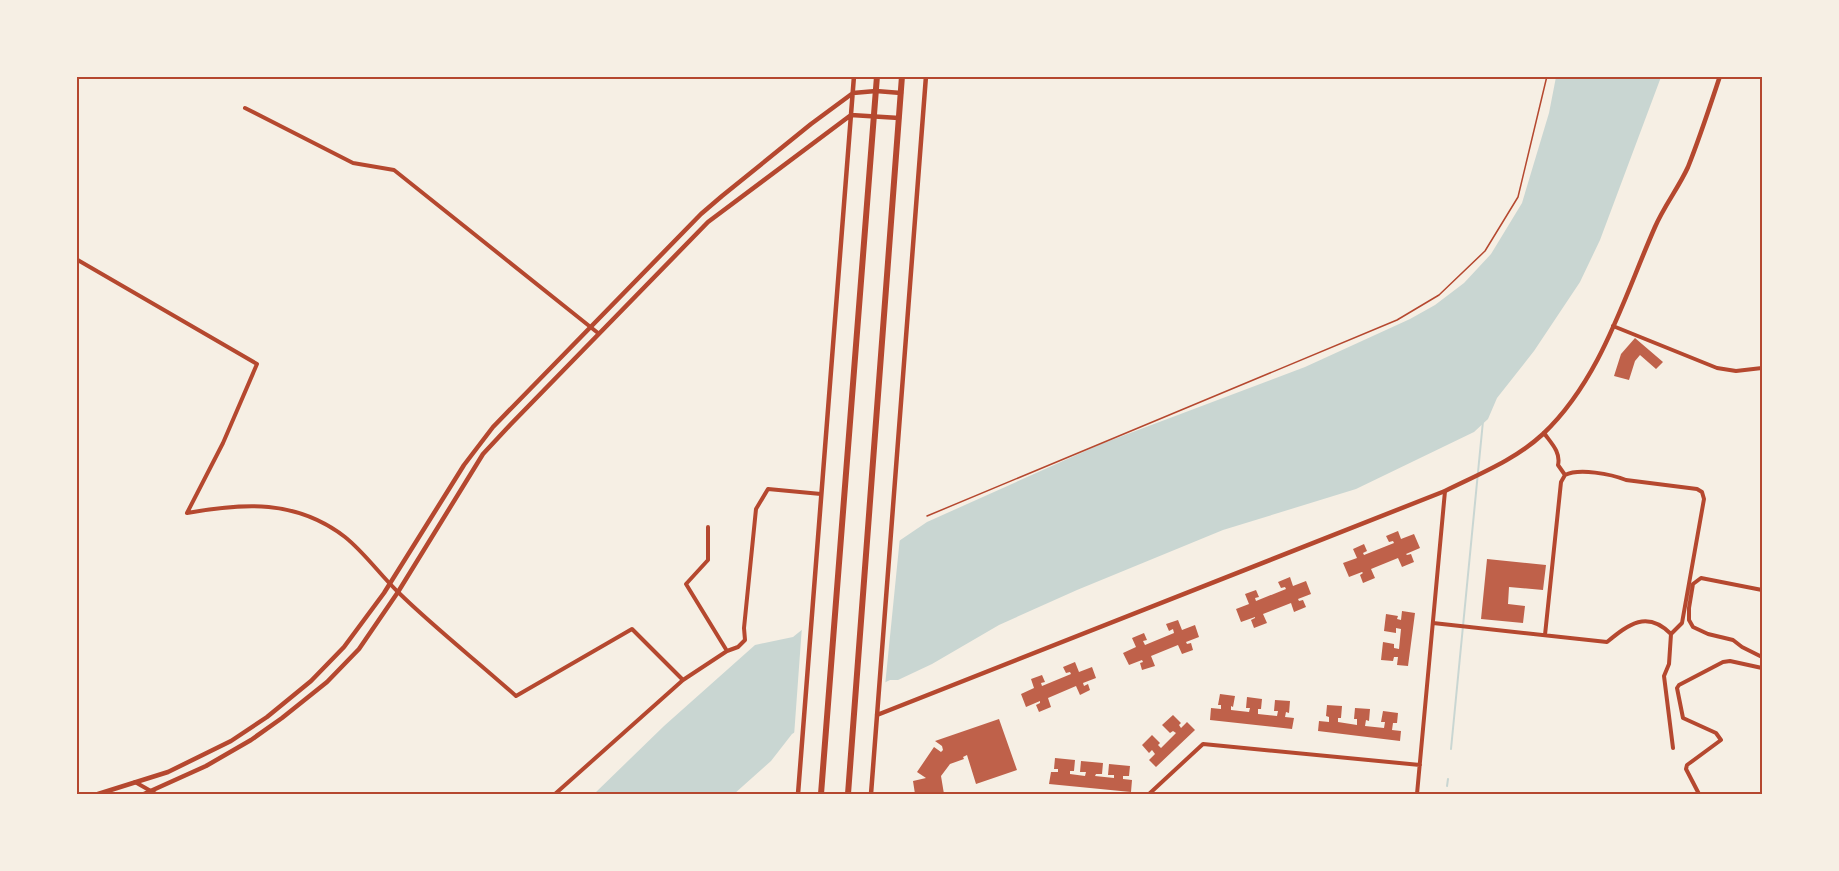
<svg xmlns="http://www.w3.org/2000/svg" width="1839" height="871" font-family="Roboto,sans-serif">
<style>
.water{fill:#c9d6d2}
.pier{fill:#f6efe4}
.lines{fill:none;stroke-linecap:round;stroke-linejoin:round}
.stream{stroke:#c9d6d2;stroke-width:2}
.building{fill:#bf614a}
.path{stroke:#b5482f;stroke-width:1.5}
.minor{stroke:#b5482f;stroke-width:4}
.tertiary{stroke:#b5482f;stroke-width:4.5}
.primary{stroke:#b5482f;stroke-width:6}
.neatline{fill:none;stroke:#b5482f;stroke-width:2}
</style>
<rect width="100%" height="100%" fill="#f6efe4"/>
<path class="water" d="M1556 77H1661L1600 240 1580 282 1534 351 1497 398 1488 419 1474 432 1356 489 1223 530 1077 590 999 625 932 664 898 680H890L841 704 792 734 771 761 734 794H594L664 726 755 645 793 637 850 591 893 545 927 522 1101 444 1305 367 1410 319 1435 305 1464 283 1491 254 1522 203 1549 113Z"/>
<path class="pier" d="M900 537 885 686 843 707 794 736 802 626 848 589 874 558Z"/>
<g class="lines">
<path class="stream" d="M1451 749 1483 421
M1447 786 1448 779"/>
</g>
<path class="building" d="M1635 338 1663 362 1656 369 1640 355 1635 361 1629 380 1614 376 1621 354Z
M1398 531 1401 539 1414 534 1420 548 1406 554 1407 555 1411 554 1414 562 1402 567 1398 558 1371 569 1375 578 1363 583 1360 575 1363 573 1362 572 1349 577 1343 563 1357 558 1353 549 1364 544 1367 551 1363 553 1364 555 1394 543 1393 541 1389 542 1386 536Z
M1487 559 1546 565 1543 590 1509 587 1508 604 1525 606 1523 623 1481 619Z
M1290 577 1293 586 1306 581 1311 594 1298 599 1299 601 1303 600 1306 607 1294 612 1291 603 1263 614 1267 623 1254 628 1251 620 1255 618V617L1241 622 1236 609 1249 604 1245 594 1256 590 1259 597 1255 598 1256 601 1286 589 1285 587 1281 588 1278 582Z
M1402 611 1415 613 1408 666 1397 665 1398 657H1394L1393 661 1381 660 1383 642 1394 644V648L1399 649 1401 629 1396 628V633L1384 631 1386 614 1398 616 1397 619 1401 620Z
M1178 620 1182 630 1195 625 1199 637 1186 642 1187 644 1191 643 1193 650 1182 654 1178 645 1151 656 1155 666 1142 670 1140 663 1143 662 1142 660 1129 665 1123 653 1136 647 1132 638 1144 633 1147 640 1143 641 1145 645 1174 633 1173 629 1169 631 1166 624Z
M1075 662 1079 672 1092 667 1096 678 1083 683 1084 686 1088 684 1090 690 1080 695 1076 686 1048 698 1051 707 1039 712 1036 705 1040 703V701L1026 707 1021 694 1034 688 1031 679 1042 675 1045 682 1041 683 1042 686 1071 674 1070 672 1066 673 1063 667Z
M1220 694 1235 696 1233 707 1231 706V710L1249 712 1250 708H1246L1247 697 1262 699 1261 709H1258V714L1277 716 1278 711H1274L1275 700 1290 701 1289 713 1286 712 1285 717 1294 718 1292 729 1210 720 1211 708 1221 709V705H1218Z
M1327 705 1342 706 1341 718H1338V722L1357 725V719H1354L1355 708 1370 709 1369 721 1366 720 1365 726 1384 728 1385 722H1381L1383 711 1398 713 1397 723H1393L1392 730 1401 731 1400 741 1318 731 1319 721 1329 722V717L1326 716Z
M1173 715 1181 723 1179 725 1181 728 1187 722 1195 730 1156 767 1149 760 1155 754 1152 750 1149 753 1142 745 1152 735 1160 743 1158 745 1161 748 1176 733 1173 731 1170 733 1162 725Z
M999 719 1017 770 976 784 967 755 963 757 964 759 950 764 941 776 944 794H915L913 781 926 778 917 772 934 747 941 752 943 750 942 746 935 741Z
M1055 758 1075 760 1074 771H1070V774L1085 776 1086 772H1080L1081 761 1103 763 1102 774H1096L1095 776 1114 778V775H1108L1109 764 1130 766 1129 776H1123V779L1132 780 1131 792 1049 784 1051 772H1058V769H1054Z"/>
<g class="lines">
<path class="path" d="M927 516 1397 320 1439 295 1485 251 1518 197 1547 76"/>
<path class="minor" d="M245 108 353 163 394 170 598 333
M76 259 257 364 223 443 187 513
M1613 326 1717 368 1736 371 1762 368
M1544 433C1551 443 1561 452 1558 465L1565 475C1579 468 1611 474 1626 480L1697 489 1702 492 1704 499 1682 623 1671 634 1669 664 1664 676 1673 748
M187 513C243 503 296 499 345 537 365 553 380 575 399 593 436 629 477 661 516 696L632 629 683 680
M708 527V560L686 584 727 651
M1762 590 1701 578 1693 584 1689 608V620L1693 627 1708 634 1733 640 1742 647 1762 657
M1433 623 1607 642C1629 624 1647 610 1671 634
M1545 635 1561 482 1565 475
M135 782 156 794
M555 794 683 680 727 651 738 647 745 640 744 628 756 509 768 489 821 494
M1041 794H1050
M1149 794 1203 744 1420 765
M1417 794 1445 491
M1699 794 1686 769 1687 765 1721 740 1716 733 1683 718 1677 688 1679 685 1723 662 1730 661 1762 668"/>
<path class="tertiary" d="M877 715 1445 491C1479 474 1515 460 1543 434 1601 379 1624 297 1655 227 1664 206 1679 187 1688 167 1700 137 1710 106 1720 76
M98 794 168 772 231 741 267 717 311 681 344 647 384 593 464 465 493 427 701 214 722 196 811 124 853 93 876 91 901 93
M144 794 206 766 251 740 282 718 327 682 359 649 398 592 483 454 511 424 708 222 851 115 899 118
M798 794 854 76
M871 794 926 76"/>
<path class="primary" d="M821 794 877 76
M848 794 902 76"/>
</g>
<rect width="1839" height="871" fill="none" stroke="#f6efe4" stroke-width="156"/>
<rect x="78" y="78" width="1683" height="715" class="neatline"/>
</svg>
